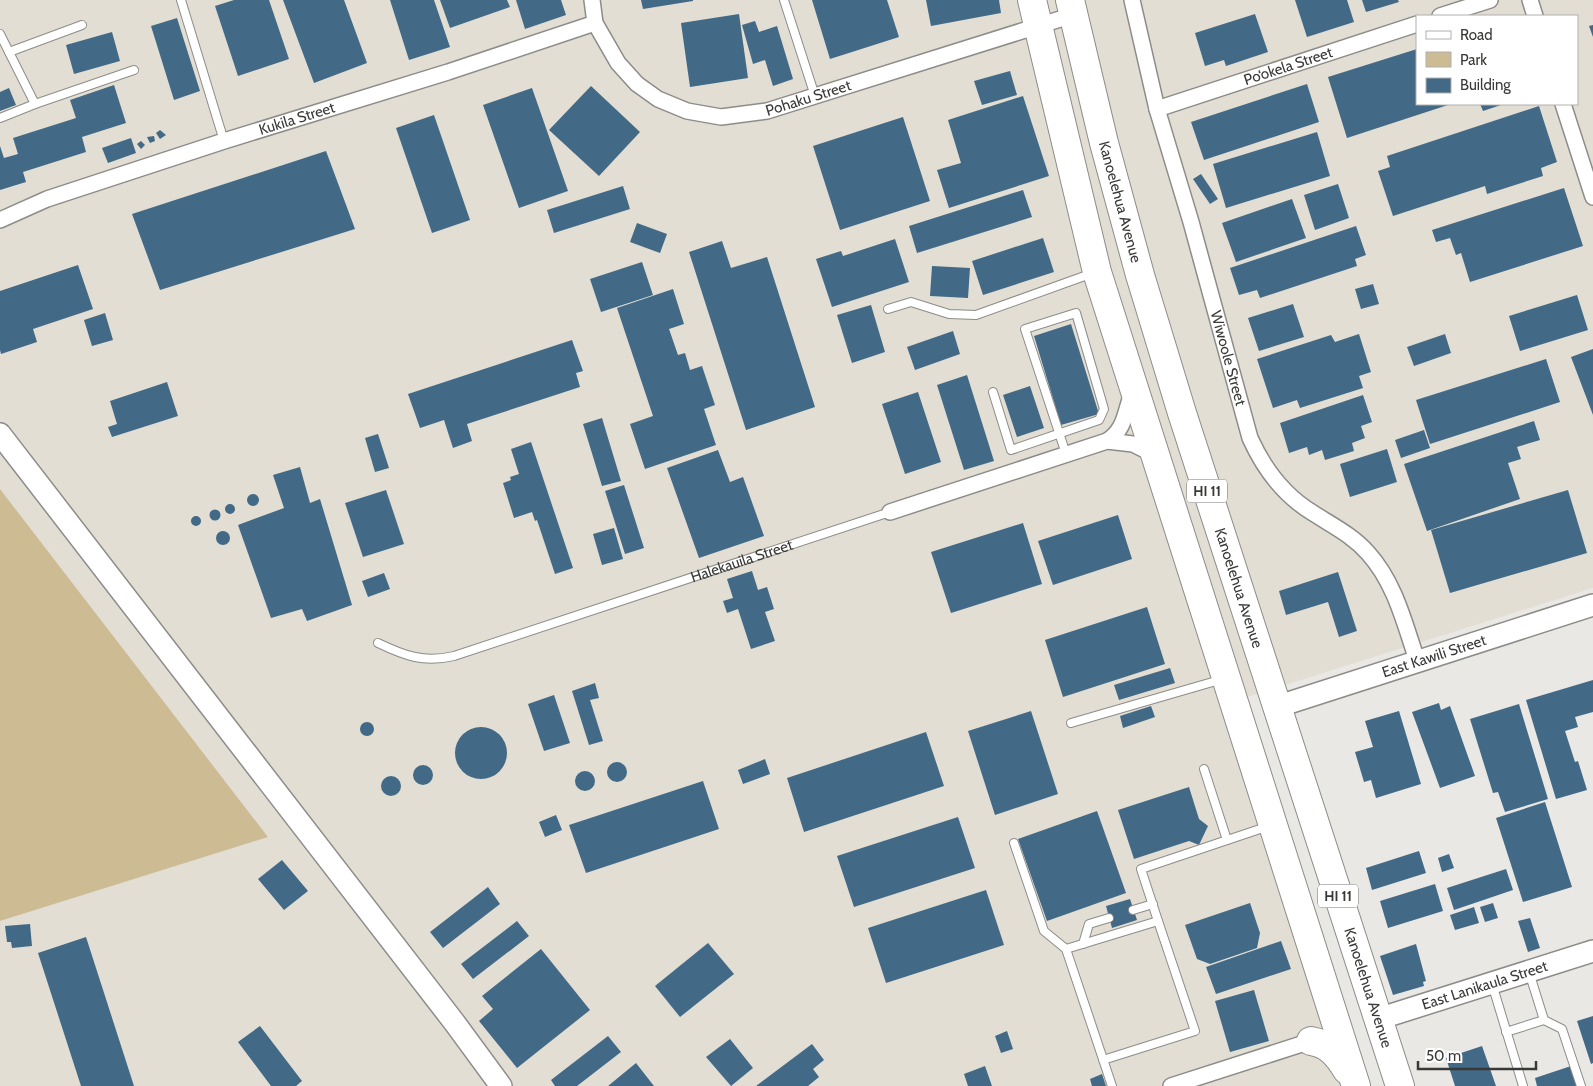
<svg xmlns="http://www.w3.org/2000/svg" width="1593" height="1086" font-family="Cabin,sans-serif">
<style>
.built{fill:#e2ded4;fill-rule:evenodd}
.green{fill:#cdbc93}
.building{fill:#426986}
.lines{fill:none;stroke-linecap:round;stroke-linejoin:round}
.lane-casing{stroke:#8d8c89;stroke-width:10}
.street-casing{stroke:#8d8c89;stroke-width:18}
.secondary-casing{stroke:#8d8c89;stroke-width:24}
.highway-casing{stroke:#8d8c89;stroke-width:30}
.lane{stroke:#fff;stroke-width:8}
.street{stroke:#fff;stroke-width:15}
.secondary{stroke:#fff;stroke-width:21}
.highway{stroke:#fff;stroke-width:28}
.labels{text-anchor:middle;stroke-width:5;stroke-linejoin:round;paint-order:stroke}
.shield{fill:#fff;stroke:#747473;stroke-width:1}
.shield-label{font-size:14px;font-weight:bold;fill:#393937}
.street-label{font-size:15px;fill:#393937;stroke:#fff}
</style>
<rect width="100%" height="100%" fill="#eae8e5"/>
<path class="built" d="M0 0H1593V588L1228 703 1349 1086H0V921L268 837 0 489ZM1417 16H1577V104H1417Z"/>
<path class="green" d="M0 489 268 837 0 921Z"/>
<path class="building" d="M234 0H269L289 59 238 76 215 6Z
M283 0H344L367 63 314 83Z
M390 0H434L450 47 409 60Z
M440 0H507L510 7 450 28Z
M516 0H561L566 15 525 29Z
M641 0H693V1L643 9Z
M812 0H887L899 37 830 59Z
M926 0H999L1001 13 931 26Z
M1295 0H1347L1354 22 1307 37Z
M1362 0H1398L1399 2 1366 12Z
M739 14 748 78 690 87 681 23Z
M1255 14 1268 52 1226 66 1224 60 1205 66 1195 33Z
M177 18 200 91 174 100 151 26Z
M755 21 759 32 777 26 793 79 773 86 765 60 753 64 742 25Z
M1593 25V37L1589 26Z
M112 32 120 61 74 74 66 45Z
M1417 49V104H1451L1347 138 1328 77Z
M1010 71 1017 95 982 105 974 81Z
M1307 84 1319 122 1204 160 1191 122Z
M114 85 126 123 82 137 86 152 23 172 26 182 0 190V146L4 158 18 154 13 138 76 118 70 100Z
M591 86 640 132 599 176 549 130Z
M9 88 16 105 0 111V92Z
M532 88 568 191 519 208 483 105Z
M1023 96 1049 176 949 208 937 170 961 163 948 120Z
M1480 104H1504L1483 111Z
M1539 106 1557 162 1541 168 1543 176 1487 194 1485 186 1393 216 1378 171 1390 167 1387 156Z
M434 115 470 220 432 233 396 128Z
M903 117 930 201 840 230 813 146Z
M160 130 166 135 160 139 156 133Z
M1317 132 1330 176 1226 208 1213 164Z
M154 136 155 141 150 143 147 137Z
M131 138 136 153 108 163 102 148Z
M141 141 145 145 141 149 137 144Z
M326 151 355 229 160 290 132 214Z
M1201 174 1218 199 1210 204 1193 179Z
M1338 184 1349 218 1315 230 1304 195Z
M623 186 630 209 554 233 547 210Z
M1564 188 1583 246 1470 282 1461 253 1456 255 1450 238 1436 242 1432 230Z
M1023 190 1032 217 917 253 909 226Z
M1292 199 1306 238 1236 262 1222 223Z
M637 223 667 234 660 253 630 242Z
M1356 226 1366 255 1355 259 1357 266 1260 298 1257 290 1239 295 1230 268Z
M1043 238 1054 272 983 295 972 261Z
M895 239 909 282 832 307 816 259 841 251 843 256Z
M722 241 731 268 767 257 815 407 746 430 689 252Z
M642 262 653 295 601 312 590 279Z
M78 265 93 309 33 329 37 342 1 354 0 350V291Z
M932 266 970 268 968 298 930 296Z
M1373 284 1379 304 1361 309 1355 289Z
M673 289 684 324 669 329 678 355 685 353 690 370 702 366 715 405 704 409 716 445 645 469 630 424 653 416 617 308Z
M1577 295 1588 330 1520 351 1509 316Z
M1293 304 1304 337 1259 351 1248 318Z
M871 305 885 352 852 363 837 315Z
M105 313 113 340 92 346 84 320Z
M1071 324 1099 414 1061 425 1034 336Z
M953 331 960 354 915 370 907 347Z
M1359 334 1371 372 1359 376 1363 388 1300 408 1297 400 1273 408 1257 359 1331 335 1335 342Z
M1445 334 1451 353 1414 366 1407 347Z
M572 340 583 371 576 373 580 387 467 424 472 441 453 448 444 420 420 428 408 394Z
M1593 349V415L1571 357Z
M1546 359 1560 402 1430 444 1416 400Z
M967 375 994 461 964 470 937 385Z
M167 382 178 416 112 437 108 427 117 424 110 401Z
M1030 386 1044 428 1017 437 1003 395Z
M918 392 941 462 905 474 882 404Z
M1363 395 1372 422 1361 426 1365 438 1352 443 1354 451 1325 460 1322 450 1309 455 1307 447 1289 453 1280 423Z
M602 418 621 481 602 486 583 424Z
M1534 421 1540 440 1517 447 1521 459 1508 463 1520 499 1427 531 1404 464Z
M1424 430 1430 448 1401 458 1395 440Z
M378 434 389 468 375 472 365 438Z
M531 442 573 568 555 574 537 520 535 521 532 512 514 518 503 483 511 480 510 477 519 474 511 449Z
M1387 449 1397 482 1350 497 1340 464Z
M718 450 730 482 743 477 764 536 699 558 667 468Z
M300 467 310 503 320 499 352 605 307 621 302 609 271 618 238 525 284 508 273 475Z
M624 485 644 548 625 554 605 491Z
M386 490 404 544 363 557 345 503Z
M1568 490 1587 553 1450 593 1431 530Z
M247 500a6 6 0 1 1 12 0a6 6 0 1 1-12 0Z
M225 509a5 5 0 1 1 10 0a5 5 0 1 1-10 0Z
M209.5 515a5.5 5.5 0 1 1 11 0a5.5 5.5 0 1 1-11 0Z
M1118 515 1132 559 1053 585 1038 541Z
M191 521a5 5 0 1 1 10 0a5 5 0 1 1-10 0Z
M1023 523 1042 584 951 613 931 552Z
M614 528 623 559 602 565 593 534Z
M216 538a7 7 0 1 1 14 0a7 7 0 1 1-14 0Z
M752 571 758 590 767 587 774 609 765 612 775 641 751 649 738 609 727 613 723 601 733 598 727 579Z
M1338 572 1357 631 1339 637 1328 602 1286 615 1279 591Z
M384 573 390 589 368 597 362 581Z
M1147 607 1165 664 1063 697 1045 640Z
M1170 668 1175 683 1119 700 1114 685Z
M1593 680V712L1575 717 1578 727 1565 731 1575 762 1578 761 1587 790 1556 799 1526 700Z
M595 683 599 698 590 700 603 741 589 745 572 691Z
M554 695 570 743 544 751 528 704Z
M1439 703 1441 710 1450 706 1475 776 1440 788 1412 712Z
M1519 704 1548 799 1505 812 1498 792 1493 793 1470 719Z
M1151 706 1155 717 1123 728 1120 716Z
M1031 711 1058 794 995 815 968 731Z
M1399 711 1421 784 1376 798 1371 780 1364 782 1355 752 1373 747 1365 721Z
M360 729a7 7 0 1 1 14 0a7 7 0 1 1-14 0Z
M455 753a26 26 0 1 1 52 0a26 26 0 1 1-52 0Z
M926 732 944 786 804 832 787 778Z
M765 759 770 774 743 784 738 770Z
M607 772a10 10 0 1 1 20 0a10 10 0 1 1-20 0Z
M413 775a10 10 0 1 1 20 0a10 10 0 1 1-20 0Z
M575 781a10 10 0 1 1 20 0a10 10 0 1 1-20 0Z
M381 786a10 10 0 1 1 20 0a10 10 0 1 1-20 0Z
M703 781 719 829 586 873 569 825Z
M1189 787 1199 819 1208 826 1199 845 1189 841 1134 859 1118 810Z
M1545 802 1572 887 1523 902 1496 818Z
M1097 811 1126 893 1047 921 1018 839Z
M556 815 562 830 545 837 539 822Z
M958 817 975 868 854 907 837 856Z
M1419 851 1426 873 1372 890 1366 868Z
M1449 854 1454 868 1442 872 1438 858Z
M282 860 308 891 284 910 258 879Z
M1506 869 1513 890 1454 910 1447 888Z
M1435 884 1443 911 1388 928 1380 901Z
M488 887 500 904 443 948 430 932Z
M986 890 1004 945 886 983 868 928Z
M1130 899 1137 920 1112 928 1106 906Z
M1250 903 1260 933 1257 948 1210 964 1197 959 1185 925Z
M1493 903 1498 918 1485 922 1480 907Z
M1474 907 1479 923 1455 930 1450 915Z
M1530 918 1540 948 1528 952 1518 921Z
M517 921 529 936 473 979 461 964Z
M30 924 32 946 12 948 11 942H7L5 926Z
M86 937 134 1086H81L38 953Z
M1281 941 1291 969 1216 994 1206 967Z
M708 943 734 974 680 1017 655 986Z
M1416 944 1426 981 1423 982 1424 986 1393 995 1380 956Z
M541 949 590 1010 517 1068 479 1021 493 1009 482 996Z
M1254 990 1269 1041 1230 1052 1215 1001Z
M1593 1016V1063L1591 1064 1577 1021Z
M260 1026 302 1081 296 1086H271L238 1042Z
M1007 1031 1013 1049 1001 1053 995 1036Z
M608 1036 621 1052 577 1086H555L551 1080Z
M730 1039 753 1068 731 1086 706 1057Z
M812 1044 824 1060 813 1069 819 1077 808 1086H756Z
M1482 1046 1496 1086H1455L1446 1058Z
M636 1063 654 1086H608Z
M985 1066 992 1086H968L964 1074Z
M1571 1066 1578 1086H1537L1535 1078Z
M1102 1074 1106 1086H1092L1090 1079Z"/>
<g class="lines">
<g class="lane-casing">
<g id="lane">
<path d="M181 0 224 141"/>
<path d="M784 0 815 96"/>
<path d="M0 34 35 104 0 118"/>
<path d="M9 52 82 25"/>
<path d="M35 104 134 70"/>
<path d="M888 309 911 302 949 314 976 315 1093 273"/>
<path d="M993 392 1011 450 1099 420 1104 409 1076 313 1025 329 1066 454"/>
<path id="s1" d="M378 643C405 656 424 663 454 656L890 512"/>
<path d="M1071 723 1223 679"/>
<path d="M1204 769 1227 840"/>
<path d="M1014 843 1044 931 1066 949"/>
<path d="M1133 910 1153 904"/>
<path d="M1158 921 1141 869 1269 826"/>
<path d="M1083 944 1089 924 1109 918"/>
<path d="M1529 972 1544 1020 1562 1029 1581 1086"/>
<path d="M1492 984 1523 1086"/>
<path d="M1506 1032 1544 1020"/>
<path d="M1103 1060 1195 1031 1158 921 1066 949C1081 995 1097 1040 1112 1086"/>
</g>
</g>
<g class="street-casing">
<g id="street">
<path id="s2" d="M592 0 595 23 618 63 637 84 658 99 687 111 721 117 767 111 1073 15"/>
<path id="s3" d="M1132 0 1157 109 1191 222 1250 438C1264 469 1283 495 1313 513 1333 526 1352 535 1368 553 1395 583 1404 622 1417 660"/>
<path d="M1530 0 1535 16"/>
<path d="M1440 16 1490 0"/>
<path d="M1563 104 1593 197"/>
<path id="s4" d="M1157 109 1417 24"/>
<path id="s5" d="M0 220 47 199 224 141 448 72 595 23"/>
<path d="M1107 441 1133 444 1155 455"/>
<path d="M890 512 1107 441C1125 430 1125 412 1132 393"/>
<path d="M1171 1086 1311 1041"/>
</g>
</g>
<g class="secondary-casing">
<g id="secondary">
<path d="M0 434 454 1022 501 1086"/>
<path id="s6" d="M1276 707 1593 605"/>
<path id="s7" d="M1378 1019 1593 951"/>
</g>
</g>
<g class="highway-casing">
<g id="highway">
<path d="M1032 0 1097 272 1356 1086"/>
<path id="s8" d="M1070 0 1104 143 1140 275 1182 413 1400 1086"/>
<path d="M1311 1041C1329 1044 1338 1055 1347 1070"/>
</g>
</g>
<use href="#lane" class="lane"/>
<use href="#street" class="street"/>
<use href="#secondary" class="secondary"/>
<use href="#highway" class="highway"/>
</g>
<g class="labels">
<g class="shield">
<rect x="1187" y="479.5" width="40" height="23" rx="4"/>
<rect x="1318" y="884.5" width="40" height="23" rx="4"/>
</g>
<g class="shield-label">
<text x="1207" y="496">HI 11</text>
<text x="1338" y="901">HI 11</text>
</g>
<g class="street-label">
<text dy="5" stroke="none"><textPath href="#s4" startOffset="138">Po‘okela Street</textPath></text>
<text dy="5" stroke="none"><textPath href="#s2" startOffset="279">Pohaku Street</textPath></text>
<text dy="5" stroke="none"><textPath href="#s5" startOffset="314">Kukila Street</textPath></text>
<text dy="5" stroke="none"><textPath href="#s8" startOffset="208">Kanoelehua Avenue</textPath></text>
<text dy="5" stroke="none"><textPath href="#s3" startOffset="371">Wiwoole Street</textPath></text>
<text dy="5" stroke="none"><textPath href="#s1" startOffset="382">Halekauila Street</textPath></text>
<text dy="5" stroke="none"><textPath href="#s8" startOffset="612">Kanoelehua Avenue</textPath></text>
<text dy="5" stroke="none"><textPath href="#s6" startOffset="166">East Kawili Street</textPath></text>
<text dy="5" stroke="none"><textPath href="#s7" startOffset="112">East Lanikaula Street</textPath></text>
<text dy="5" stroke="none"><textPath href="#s8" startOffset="1032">Kanoelehua Avenue</textPath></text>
</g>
</g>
<rect x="1416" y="15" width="162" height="90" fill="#ffffff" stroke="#b0b0af"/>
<rect x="1426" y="31" width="25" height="8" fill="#ffffff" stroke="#b0b0af"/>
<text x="1460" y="40" font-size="15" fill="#393937">Road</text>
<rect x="1426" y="52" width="25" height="15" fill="#cdbc93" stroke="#b0b0af"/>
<text x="1460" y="65" font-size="15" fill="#393937">Park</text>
<rect x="1426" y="78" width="25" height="15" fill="#426986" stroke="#b0b0af"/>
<text x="1460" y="90" font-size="15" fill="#393937">Building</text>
<path d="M1418 1061v8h118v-8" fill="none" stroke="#393937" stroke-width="2.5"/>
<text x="1426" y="1061" font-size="15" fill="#393937" stroke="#ffffff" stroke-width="4" paint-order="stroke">50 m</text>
</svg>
